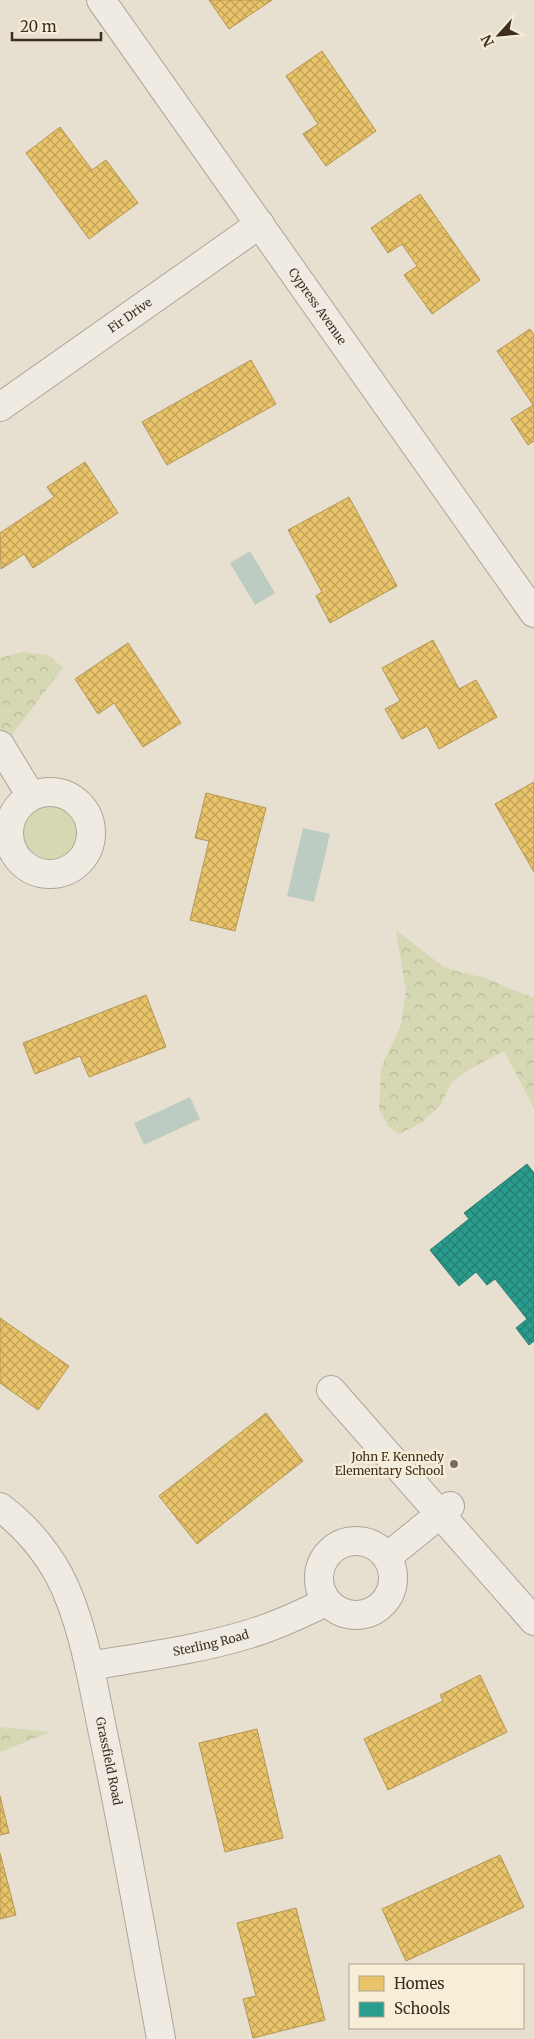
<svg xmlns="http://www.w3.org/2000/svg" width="534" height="2039" font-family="Merriweather,serif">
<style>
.green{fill:#d6d7b3}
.forest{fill:url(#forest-crowns)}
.water{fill:#bcccc2}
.homes{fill:url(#homes-cross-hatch);stroke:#b59754}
.schools{fill:url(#schools-cross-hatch);stroke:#307c6e}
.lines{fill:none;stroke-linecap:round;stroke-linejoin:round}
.minor-casing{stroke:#ada599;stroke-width:30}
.minor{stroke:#efebe3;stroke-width:28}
.poi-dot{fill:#786c5e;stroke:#f7eed8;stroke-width:2}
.labels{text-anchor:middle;stroke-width:5;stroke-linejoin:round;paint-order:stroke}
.street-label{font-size:12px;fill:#3d2e20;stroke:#f7eed8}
.poi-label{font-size:12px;fill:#3d2e20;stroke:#f7eed8;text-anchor:end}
</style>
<defs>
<pattern id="forest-crowns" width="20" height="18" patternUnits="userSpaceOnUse" patternTransform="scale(1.25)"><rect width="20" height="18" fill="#d6d7b3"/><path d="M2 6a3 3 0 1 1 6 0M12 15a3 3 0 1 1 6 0" fill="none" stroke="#b9b99a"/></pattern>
<pattern id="homes-cross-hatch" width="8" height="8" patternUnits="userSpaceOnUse" patternTransform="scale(1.25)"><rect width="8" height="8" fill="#e9c46a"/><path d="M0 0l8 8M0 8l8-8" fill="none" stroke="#bea057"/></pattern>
<pattern id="schools-cross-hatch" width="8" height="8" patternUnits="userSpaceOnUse" patternTransform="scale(1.25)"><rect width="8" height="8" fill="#2a9d8f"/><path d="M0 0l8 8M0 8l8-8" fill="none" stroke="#258074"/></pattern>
</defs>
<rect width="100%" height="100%" fill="#e7e0d1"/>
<path class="green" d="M16 833a33 33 0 1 1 66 0a33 33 0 1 1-66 0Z"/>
<path class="forest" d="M22 652 48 655 63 668 14 732 0 764V658Z
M396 930 445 968 485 978 534 998V1108L504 1051 470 1069 452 1082 439 1107 421 1123 399 1134 388 1126 379 1109 381 1068 401 1025 406 991Z
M0 1727 51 1732 0 1752Z"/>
<path class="water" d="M250 551 275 593 255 605 230 563Z
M303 828 330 834 314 902 287 896Z
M190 1097 200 1119 144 1145 134 1123Z"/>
<path class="homes" d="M209 0H272L229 29Z
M322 51 376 131 326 166 303 134 318 124 286 76Z
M60 127 92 170 106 160 138 203 89 239 26 153Z
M420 194 480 280 432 314 404 275 417 266 402 244 388 253 371 228Z
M530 329 534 335V441L528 445 511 419 533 405 497 351Z
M251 360 276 404 167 465 142 422Z
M85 462 118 513 33 568 24 554 1 569 0 533 54 497 47 487Z
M349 497 397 586 330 623 316 596 322 592 288 530Z
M433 640 459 689 476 680 497 717 439 749 427 726 402 739 385 709 400 701 382 668Z
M128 643 181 723 143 747 114 703 98 714 75 679Z
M534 782V872L495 804Z
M206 793 266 808 235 931 190 920 209 841 195 838Z
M146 995 166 1047 89 1077 80 1056 35 1074 23 1043Z
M0 1318 69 1366 38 1410 0 1383Z
M266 1413 303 1461 197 1544 159 1496Z
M480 1675 507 1732 388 1790 364 1739 443 1701 440 1695Z
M257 1729 283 1838 225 1852 199 1743Z
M0 1796 9 1833 0 1835Z
M0 1853 16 1915 0 1919Z
M500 1855 524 1907 406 1961 382 1909Z
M296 1908 325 2020 253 2038 243 1999 256 1996 237 1923Z"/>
<path class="schools" d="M527 1164 534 1173V1341L529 1345 516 1328 527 1319 495 1279 487 1285 476 1272 459 1286 430 1250 469 1219 464 1213Z"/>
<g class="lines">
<g class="minor-casing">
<g id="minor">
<path id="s1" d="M101 0 534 613"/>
<path id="s2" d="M0 407 260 224"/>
<path d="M0 745 31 796"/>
<circle cx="50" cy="833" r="41"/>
<path d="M331 1390 534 1621"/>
<path id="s3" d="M0 1507C24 1525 44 1548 59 1575 84 1623 93 1686 104 1738 125 1838 143 1938 161 2039"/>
<circle cx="356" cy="1578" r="37"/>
<path d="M387 1557 450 1506"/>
<path id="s4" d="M89 1666C142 1657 197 1650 249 1634 276 1626 301 1614 326 1602"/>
</g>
</g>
<use href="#minor" class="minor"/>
</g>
<circle class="poi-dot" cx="454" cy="1464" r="5"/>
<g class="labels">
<g class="street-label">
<text dy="4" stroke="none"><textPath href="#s1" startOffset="375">Cypress Avenue</textPath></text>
<text dy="4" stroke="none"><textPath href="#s2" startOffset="159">Fir Drive</textPath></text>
<text dy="4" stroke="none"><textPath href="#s4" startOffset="124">Sterling Road</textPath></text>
<text dy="4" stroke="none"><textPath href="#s3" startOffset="284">Grassfield Road</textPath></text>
</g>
<g class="poi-label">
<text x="444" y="1461">John F. Kennedy<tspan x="444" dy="14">Elementary School</tspan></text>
</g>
</g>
<rect x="349" y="1964" width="175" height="65" fill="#f7eed8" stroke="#ada18e"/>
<rect x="359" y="1976" width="25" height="15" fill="#e9c46a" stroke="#ada18e"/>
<text x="394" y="1989" font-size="15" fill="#3d2e20">Homes</text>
<rect x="359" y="2002" width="25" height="15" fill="#2a9d8f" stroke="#ada18e"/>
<text x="394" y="2014" font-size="15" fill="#3d2e20">Schools</text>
<g transform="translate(499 35) rotate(243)" stroke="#f7eed8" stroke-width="4" paint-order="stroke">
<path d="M0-4L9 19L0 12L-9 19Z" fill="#3d2e20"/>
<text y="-8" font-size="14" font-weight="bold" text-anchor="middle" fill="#3d2e20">N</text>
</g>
<path d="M12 32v8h89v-8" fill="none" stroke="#3d2e20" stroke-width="2.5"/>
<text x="20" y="32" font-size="15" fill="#3d2e20" stroke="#f7eed8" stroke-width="4" paint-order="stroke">20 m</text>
</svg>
